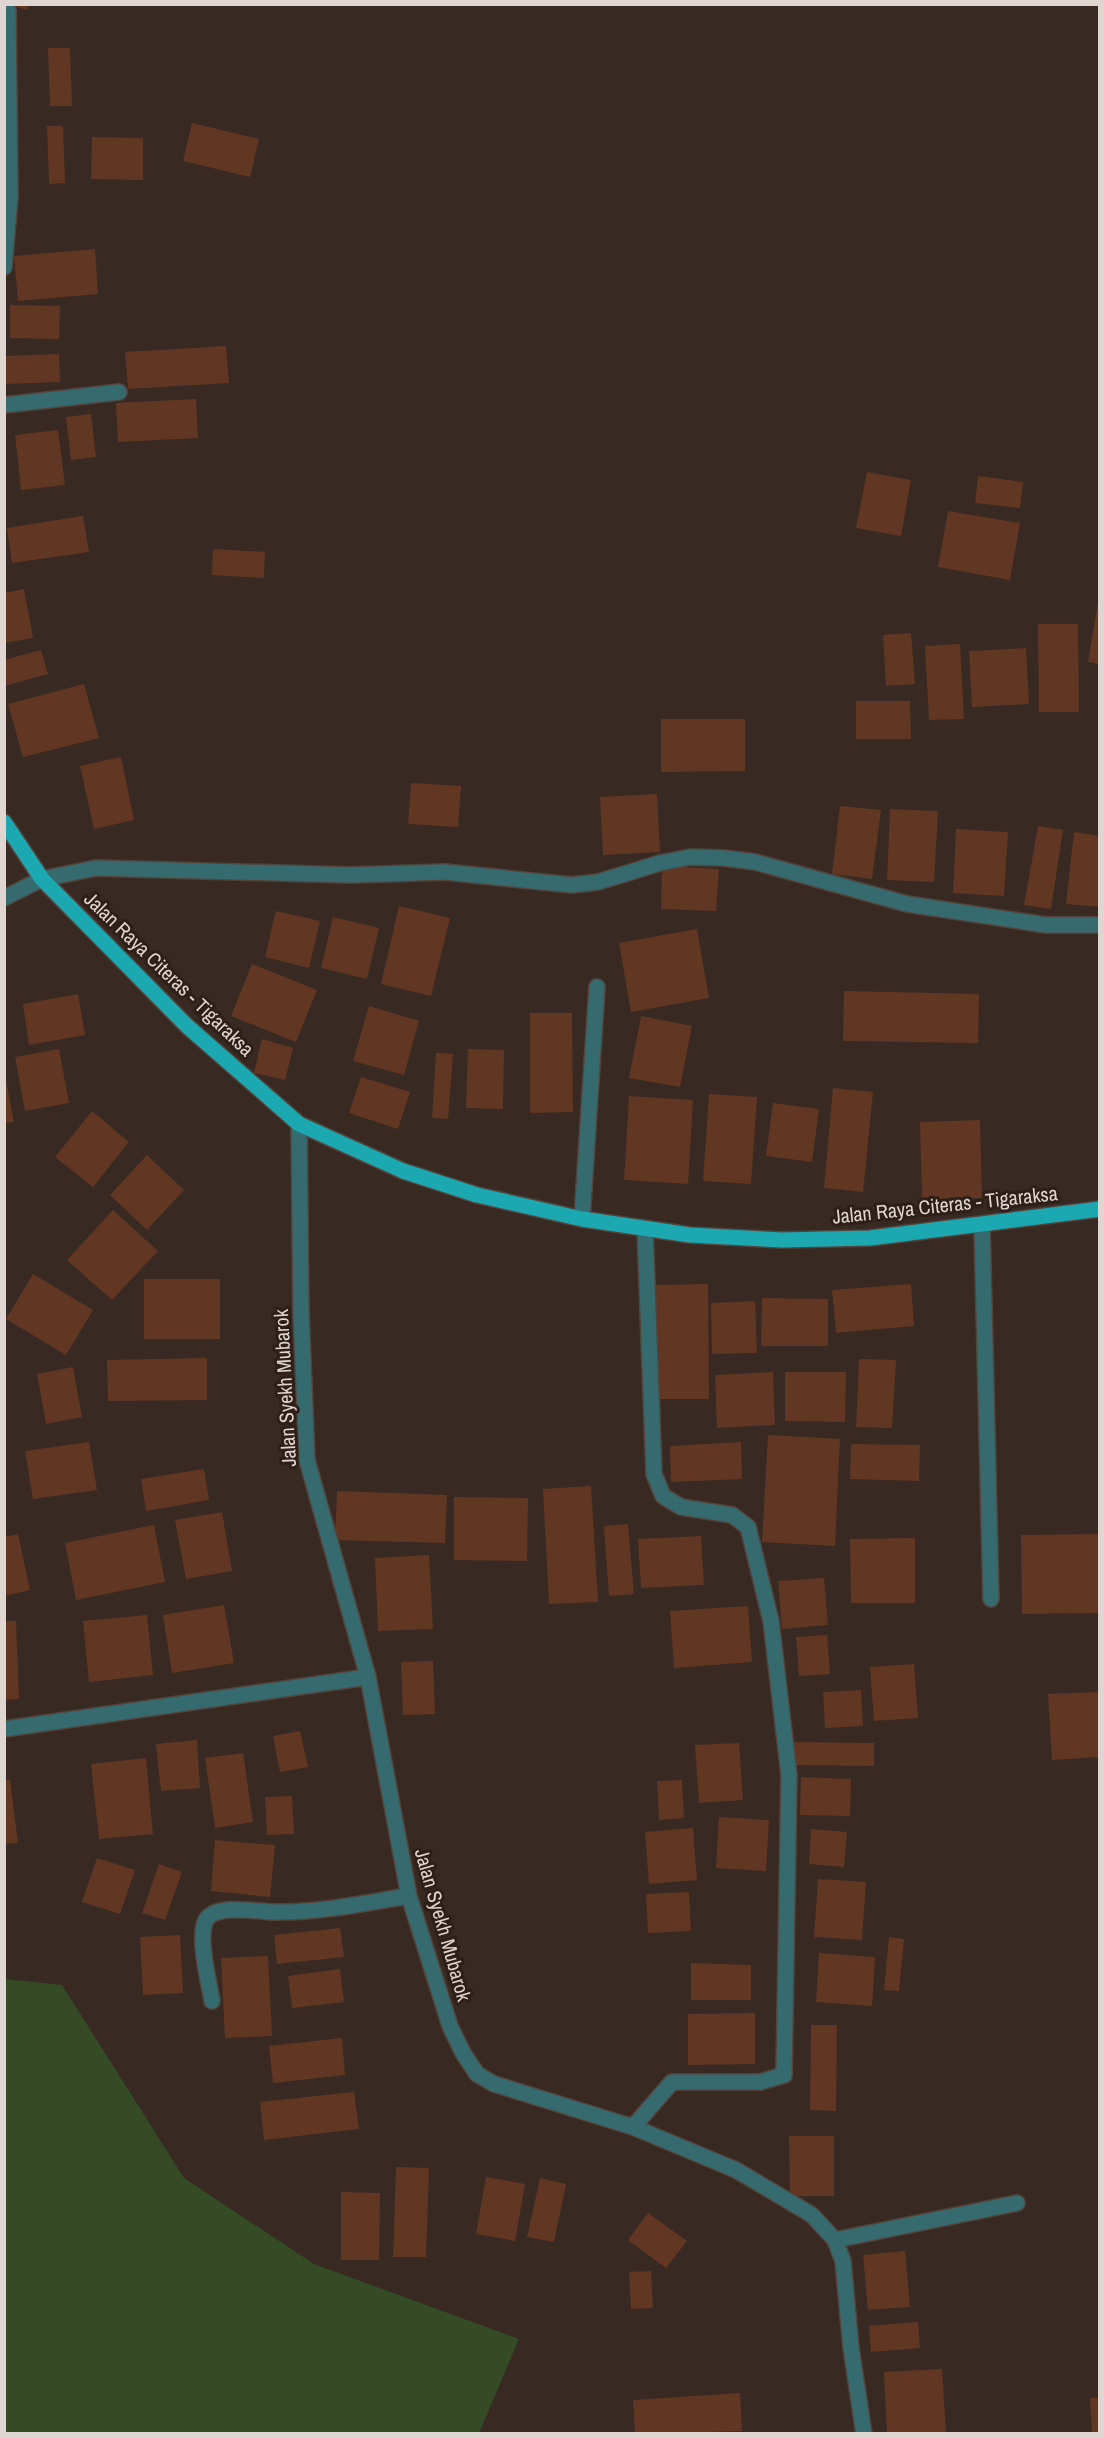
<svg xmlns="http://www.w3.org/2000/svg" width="1104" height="2438" font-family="'Archivo Narrow',sans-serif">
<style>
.green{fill:#354b25}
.building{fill:#613723}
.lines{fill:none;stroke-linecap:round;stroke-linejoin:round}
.service-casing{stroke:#53453e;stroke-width:18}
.minor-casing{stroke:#53453e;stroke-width:18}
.primary-casing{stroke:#53453e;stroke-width:18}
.service{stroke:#356b6f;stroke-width:15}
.minor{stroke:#356b6f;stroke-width:15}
.primary{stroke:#1ca8b1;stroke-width:15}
.labels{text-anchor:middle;stroke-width:6;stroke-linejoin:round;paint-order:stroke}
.street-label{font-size:20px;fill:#dfd5d1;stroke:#2e1f19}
</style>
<rect width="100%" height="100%" fill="#382922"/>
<path class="green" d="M5 1979 62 1985 184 2178 314 2264 519 2339 479 2433H5Z"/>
<path class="building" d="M6 4H29L27 10Z
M48 48H70L72 106H50Z
M192 123 259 139 250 177 183 161Z
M47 126H63L65 183 49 184Z
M92 137 143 138V180L91 179Z
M95 249 98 294 18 301 14 256Z
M10 305 60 306 59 339 10 338Z
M226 346 229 383 128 389 125 352Z
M59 354 60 382 4 384V356Z
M196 399 198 438 118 442 116 403Z
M91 414 96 457 71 460 66 417Z
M58 430 65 485 21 490 15 435Z
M867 472 911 480 901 536 856 528Z
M978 476 1023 482 1020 508 975 503Z
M948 511 1020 523 1010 580 938 567Z
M83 516 89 552 12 563 7 528Z
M213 549 265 552 264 578 212 575Z
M24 589 33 638 4 643V593Z
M1098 602H1100V664L1088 662Z
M1038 624H1078L1079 712H1039Z
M911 633 915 684 886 686 883 635Z
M960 644 964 719 929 720 925 646Z
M1026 648 1029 704 972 707 969 651Z
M41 650 48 674 4 686V660Z
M84 684 99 738 23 757 8 704Z
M856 701H910L911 739H856Z
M661 719H745V771L661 772Z
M121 757 134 820 94 829 80 766Z
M411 783 461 786 458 827 408 824Z
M657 794 660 852 603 855 600 797Z
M840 806 881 810 872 879 832 874Z
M890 809 938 811 934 882 887 880Z
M1038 826 1063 830 1051 909 1024 905Z
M956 829 1008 832 1004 896 953 893Z
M1074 832 1100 836V907L1066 904Z
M662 866 719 869 716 911 661 909Z
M399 906 450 918 431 996 381 984Z
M276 911 320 921 309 968 265 957Z
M333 917 379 928 367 979 321 968Z
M697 929 709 998 631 1012 619 943Z
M252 964 317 990 296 1042 231 1016Z
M844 991 979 994 978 1043 843 1041Z
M78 994 85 1035 29 1045 23 1004Z
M369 1006 419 1021 404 1075 353 1061Z
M530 1013H572L573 1112 530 1113Z
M641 1016 692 1026 680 1087 629 1078Z
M262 1039 293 1048 285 1080 254 1073Z
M59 1049 69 1103 25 1111 15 1057Z
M468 1049 504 1050 503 1109 466 1108Z
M436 1053 453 1054 448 1119 432 1118Z
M4 1070 14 1122 4 1123Z
M361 1077 410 1092 398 1129 349 1113Z
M833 1088 873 1092 863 1192 824 1188Z
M709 1094 757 1097 751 1184 703 1181Z
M629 1096 693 1100 688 1184 624 1180Z
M773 1103 819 1109 812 1162 766 1156Z
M92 1111 129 1142 93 1187 55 1157Z
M980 1120 982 1198 922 1200 920 1122Z
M147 1155 184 1190 147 1230 110 1195Z
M113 1210 158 1251 112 1300 67 1260Z
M33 1274 93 1310 66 1355 6 1319Z
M144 1279H220V1339H144Z
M708 1284 709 1399H656V1285Z
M911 1284 914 1326 836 1333 832 1290Z
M762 1298 828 1299V1346H761Z
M755 1301 757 1353 712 1354 711 1303Z
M207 1358V1400L108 1401 107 1360Z
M859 1359 896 1360 892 1428 856 1427Z
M73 1367 82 1417 46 1424 37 1374Z
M773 1372 775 1425 717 1428 715 1375Z
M785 1372H846L845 1422 785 1421Z
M768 1435 840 1439 835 1546 762 1542Z
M89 1442 97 1490 33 1499 25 1451Z
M741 1442 742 1479 671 1482 670 1446Z
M851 1444 920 1445 919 1481 850 1479Z
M204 1469 209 1500 146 1511 141 1479Z
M591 1486 598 1602 549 1604 543 1489Z
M337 1491 447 1495 445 1543 335 1540Z
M454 1497 528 1498 527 1561 454 1560Z
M222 1512 232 1571 186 1579 175 1520Z
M628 1524 634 1594 609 1596 604 1526Z
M154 1525 165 1582 76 1600 65 1543Z
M18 1534 30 1590 4 1596V1537Z
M1100 1534V1613L1022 1614 1021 1535Z
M701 1536 704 1585 641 1588 638 1539Z
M915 1538V1603H851L850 1539Z
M429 1555 433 1629 378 1631 375 1558Z
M824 1578 828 1625 782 1629 778 1581Z
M224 1605 234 1663 172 1673 163 1615Z
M748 1606 752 1662 674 1668 670 1611Z
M147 1615 153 1675 89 1682 83 1621Z
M5 1621H16L19 1699 5 1700Z
M827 1635 830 1674 799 1676 796 1637Z
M433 1661 435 1714 403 1715 401 1662Z
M914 1664 918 1718 874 1721 870 1667Z
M861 1690 863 1726 825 1728 823 1692Z
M1100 1692V1757L1052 1760 1048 1694Z
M300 1731 308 1767 280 1772 273 1736Z
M197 1740 200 1788 161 1791 156 1744Z
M793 1742 874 1743V1766L793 1765Z
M739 1743 743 1800 699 1803 695 1745Z
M243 1753 253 1822 215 1828 205 1758Z
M146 1758 153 1834 99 1839 91 1764Z
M801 1777 851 1779 850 1816 800 1815Z
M4 1780H10L18 1843 4 1844Z
M682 1780 684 1818 659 1820 657 1781Z
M292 1796 294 1834 267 1835 265 1797Z
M719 1817 769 1820 766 1871 716 1868Z
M693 1828 697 1880 649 1884 645 1832Z
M811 1829 847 1832 844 1867 809 1864Z
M215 1840 275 1845 270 1897 211 1891Z
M97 1858 135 1870 120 1914 82 1902Z
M159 1864 182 1872 165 1920 142 1913Z
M818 1879 866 1882 862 1940 814 1937Z
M689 1892 691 1931 648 1933 646 1894Z
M340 1928 344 1957 277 1964 274 1935Z
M180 1935 183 1993 143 1995 140 1937Z
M889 1937 904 1939 899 1991 884 1990Z
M819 1953 875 1957 872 2006 816 2002Z
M268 1956 272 2036 225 2038 221 1958Z
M691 1963 751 1965V2000H691Z
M340 1969 344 2002 292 2008 288 1976Z
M755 2013V2064L688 2065V2014Z
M811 2025H837L836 2111 810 2110Z
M342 2038 345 2075 273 2083 269 2046Z
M354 2092 359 2129 264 2140 260 2102Z
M789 2136H834V2196H790Z
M396 2167 429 2168 426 2257H393Z
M486 2177 525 2184 515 2241 476 2234Z
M540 2178 566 2184 554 2242 527 2237Z
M341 2192 380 2193 379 2260H341Z
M648 2213 687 2241 666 2268 628 2240Z
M905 2251 910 2307 868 2310 863 2255Z
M651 2271 653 2308 631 2309 629 2272Z
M918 2322 920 2348 871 2352 869 2326Z
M942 2369 946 2434H887L884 2372Z
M740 2393 742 2431 635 2434 633 2400Z
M1090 2398H1100V2434H1092Z"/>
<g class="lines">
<g class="service-casing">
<path id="service" d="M4 1729 368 1677"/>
</g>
<g class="minor-casing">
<path id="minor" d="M4 267 10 197 8 10
M4 405 119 392
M4 898 42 879 96 868 350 875 445 872 572 885 598 882 660 863 690 857 724 858 755 862 907 904 1046 925H1100
M299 1124 301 1313 307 1460 368 1677 409 1896 450 2026 463 2053 477 2074 494 2084 633 2127 736 2170 812 2215 835 2240 843 2261 851 2348 864 2434
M582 1219 597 987
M982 1225 991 1599
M212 2001C209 1982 197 1937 206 1920 215 1904 256 1911 272 1912 318 1913 364 1903 409 1896
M633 2127 672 2082H760L784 2075 789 1775 771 1621 748 1527 732 1515 681 1507 663 1496 654 1474 645 1229
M835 2240 1017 2203"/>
</g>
<g class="primary-casing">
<path id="primary" d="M4 822 42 879 187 1026 299 1124 403 1171 477 1195 582 1219 690 1235 782 1240 870 1238 1100 1209"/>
</g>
<use href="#service" class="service"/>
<use href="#minor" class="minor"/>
<use href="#primary" class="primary"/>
</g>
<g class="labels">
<g class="street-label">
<text transform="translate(169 974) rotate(44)" y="7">Jalan Raya Citeras - Tigaraksa</text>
<text transform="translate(945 1205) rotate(-6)" y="7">Jalan Raya Citeras - Tigaraksa</text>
<text transform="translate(285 1388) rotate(-93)" y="7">Jalan Syekh Mubarok</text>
<text transform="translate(443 1925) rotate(74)" y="7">Jalan Syekh Mubarok</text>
</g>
</g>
<rect width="1104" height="2438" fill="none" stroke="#dfd5d1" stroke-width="12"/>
</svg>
